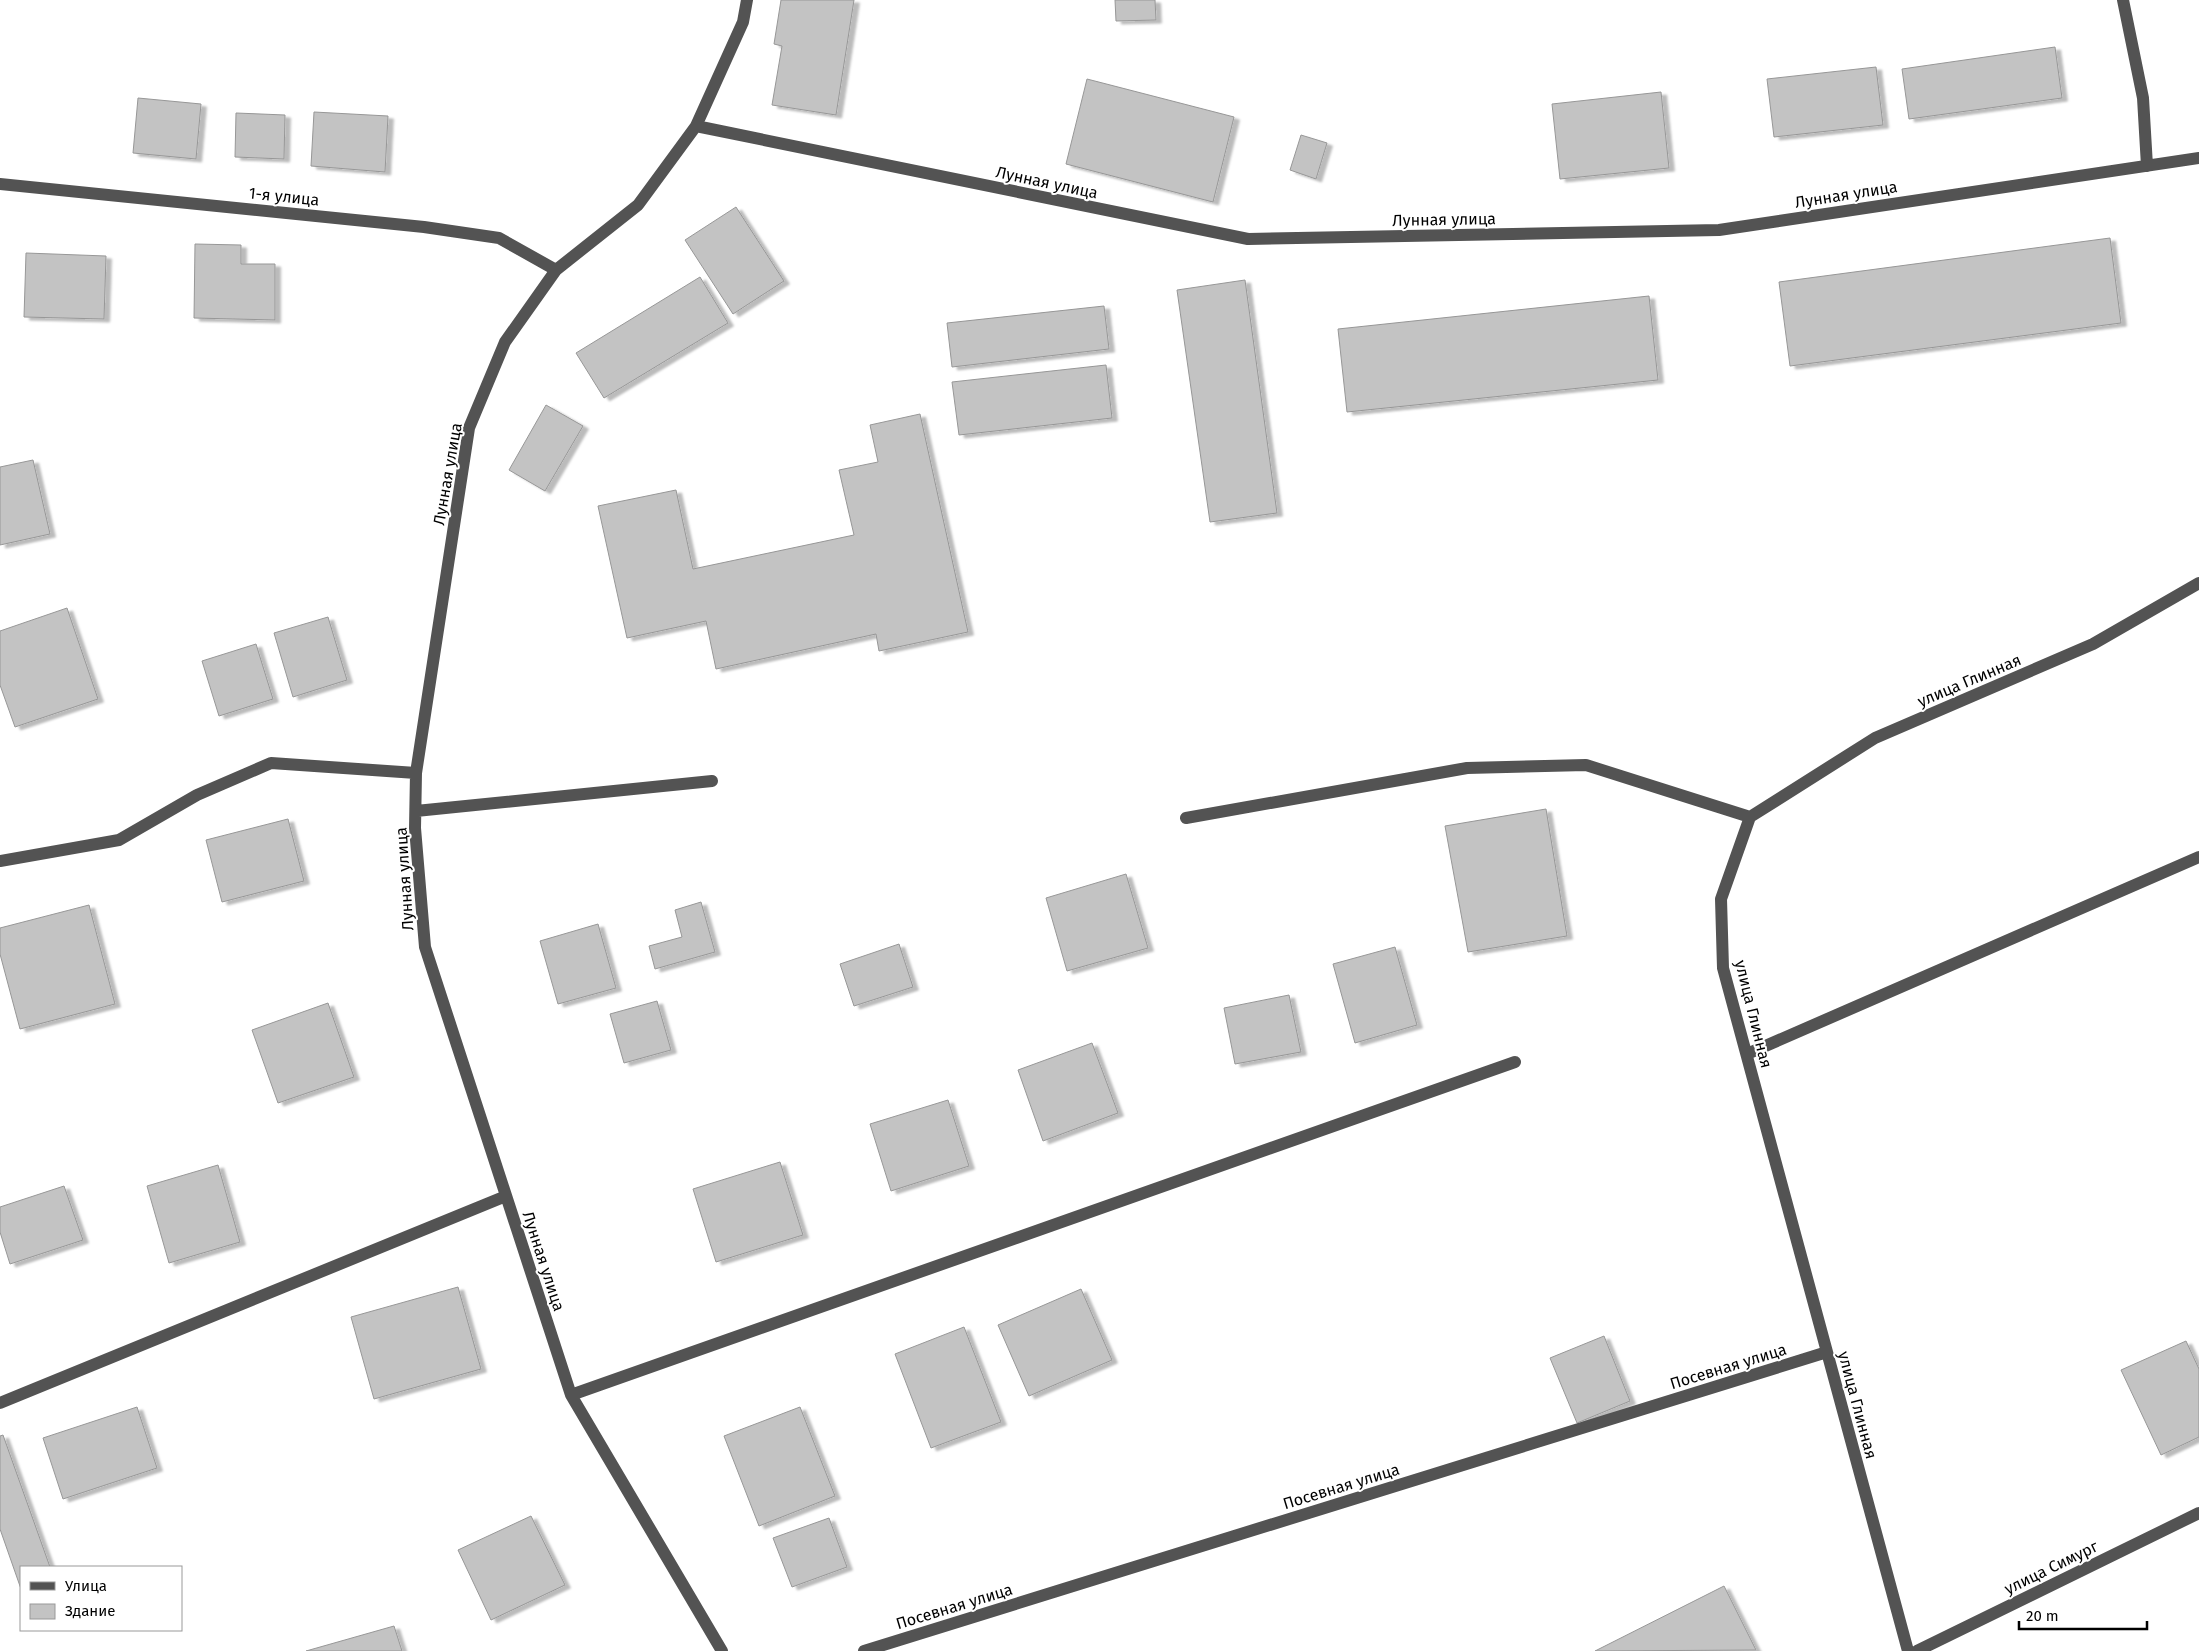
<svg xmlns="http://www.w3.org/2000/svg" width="2199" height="1651" font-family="'Fira Sans',sans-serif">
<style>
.building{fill:#c3c3c3;stroke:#979797;filter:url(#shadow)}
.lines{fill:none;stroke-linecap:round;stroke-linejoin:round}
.minor{stroke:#535353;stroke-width:12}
.labels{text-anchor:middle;stroke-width:4;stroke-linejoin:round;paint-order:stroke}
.street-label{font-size:16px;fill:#000;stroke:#fff}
</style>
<defs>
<filter id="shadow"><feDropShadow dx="5.5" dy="3" stdDeviation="1" flood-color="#0004"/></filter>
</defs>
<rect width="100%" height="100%" fill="#fff"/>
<path class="building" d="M781 0H854L836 115 772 105 782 46 774 44Z
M1115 0H1155L1156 20 1116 21Z
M2055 47 2062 98 1909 119 1902 69Z
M1876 67 1883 125 1774 137 1767 79Z
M1087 79 1234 117 1213 202 1066 164Z
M1661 92 1669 168 1560 179 1552 104Z
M138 98 201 104 196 159 133 153Z
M314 112 388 116 385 172 311 166Z
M236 113 285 115 284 159 235 157Z
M1301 135 1327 143 1316 179 1290 170Z
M736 207 784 281 733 314 685 240Z
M2110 238 2121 323 1790 366 1779 282Z
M195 244 241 245V264H275V320L194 318Z
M26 253 106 256 104 319 24 317Z
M700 277 728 323 604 398 576 353Z
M1245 280 1277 513 1210 522 1177 290Z
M1649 296 1658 380 1347 412 1338 329Z
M1104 306 1109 349 952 367 947 323Z
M1106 365 1112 418 959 435 952 382Z
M546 405 583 426 545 491 509 470Z
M920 414 968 632 879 651 876 634 716 669 706 621 627 638 598 506 676 490 693 569 854 535 839 470 878 462 870 425Z
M33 460 50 534 0 545V467Z
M67 608 98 699 15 727 0 685V631Z
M328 617 347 680 293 697 274 633Z
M256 644 273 699 219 716 202 661Z
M1546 809 1567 936 1468 952 1445 826Z
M288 819 304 881 222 902 206 840Z
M1126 874 1148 948 1067 971 1046 898Z
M701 902 715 952 655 969 649 946 682 937 675 910Z
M89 905 115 1004 20 1029 0 954V928Z
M598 924 616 988 558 1004 540 941Z
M899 944 913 987 854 1006 840 964Z
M1395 947 1417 1025 1355 1043 1333 964Z
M1289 995 1301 1052 1235 1064 1224 1008Z
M657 1001 671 1050 624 1063 610 1014Z
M328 1003 354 1077 278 1103 252 1030Z
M1092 1043 1118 1113 1043 1141 1018 1070Z
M948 1100 969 1166 891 1191 870 1124Z
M780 1162 803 1235 716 1262 693 1189Z
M218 1165 240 1242 169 1263 147 1186Z
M64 1186 83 1240 10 1264 0 1232V1207Z
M458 1287 481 1369 374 1399 351 1317Z
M1081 1289 1112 1360 1029 1396 998 1325Z
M964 1327 1001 1422 931 1448 895 1354Z
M1604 1336 1630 1401 1577 1423 1550 1358Z
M2186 1341 2199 1369V1437L2161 1455 2121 1370Z
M137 1407 157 1468 63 1499 43 1438Z
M800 1407 835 1496 759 1526 724 1436Z
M3 1435 50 1567H21V1589L0 1529V1436Z
M531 1516 565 1585 491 1620 458 1550Z
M829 1518 847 1567 792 1587 773 1538Z
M1724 1586 1756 1650 1595 1651Z
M394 1626 402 1651H306Z"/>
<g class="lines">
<path class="minor" d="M2123 0 2143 98 2147 166
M696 126 1248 239 1719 230 2199 158
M0 184 424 227 499 238 556 270
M416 811 712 781
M1186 818 1467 768 1586 765 1750 817
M0 861 119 840 197 795 271 763 416 773
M1747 1054 2199 857
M571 1395 1515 1062
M0 1403 506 1196
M722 1651 571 1395 425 947 415 828 416 773 469 428 505 342 556 270 638 205 696 126 743 22 747 0
M864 1651 1827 1352
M1908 1651 1723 968 1721 899 1750 817 1875 738 2093 644 2199 583
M1917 1651 2199 1513"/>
</g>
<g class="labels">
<g class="street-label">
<text transform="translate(1047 182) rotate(12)" y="6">Лунная улица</text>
<text transform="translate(1846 194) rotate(-9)" y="6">Лунная улица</text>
<text transform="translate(284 196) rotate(6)" y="6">1-я улица</text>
<text transform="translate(1444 219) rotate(-1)" y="6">Лунная улица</text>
<text transform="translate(447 474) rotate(-80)" y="6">Лунная улица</text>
<text transform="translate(1969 680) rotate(-23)" y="6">улица Глинная</text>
<text transform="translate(404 879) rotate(-94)" y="6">Лунная улица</text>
<text transform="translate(1754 1014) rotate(76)" y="6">улица Глинная</text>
<text transform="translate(544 1261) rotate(72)" y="6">Лунная улица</text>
<text transform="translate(1728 1366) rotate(-17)" y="6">Посевная улица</text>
<text transform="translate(1858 1405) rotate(75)" y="6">улица Глинная</text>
<text transform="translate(1341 1486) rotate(-17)" y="6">Посевная улица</text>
<text transform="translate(2051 1567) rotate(-26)" y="6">улица Симург</text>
<text transform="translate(954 1606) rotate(-17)" y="6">Посевная улица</text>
</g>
</g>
<rect x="20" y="1566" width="162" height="65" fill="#ffffff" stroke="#999999"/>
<rect x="30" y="1582" width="25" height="8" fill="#535353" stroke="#999999"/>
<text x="65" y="1591" font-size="15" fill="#000000">Улица</text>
<rect x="30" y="1604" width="25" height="15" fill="#c3c3c3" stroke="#999999"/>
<text x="65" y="1616" font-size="15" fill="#000000">Здание</text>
<path d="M2019 1621v8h128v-8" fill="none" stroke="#000000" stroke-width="2.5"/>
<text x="2026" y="1621" font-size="15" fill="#000000" stroke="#ffffff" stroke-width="4" paint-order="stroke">20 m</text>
</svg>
